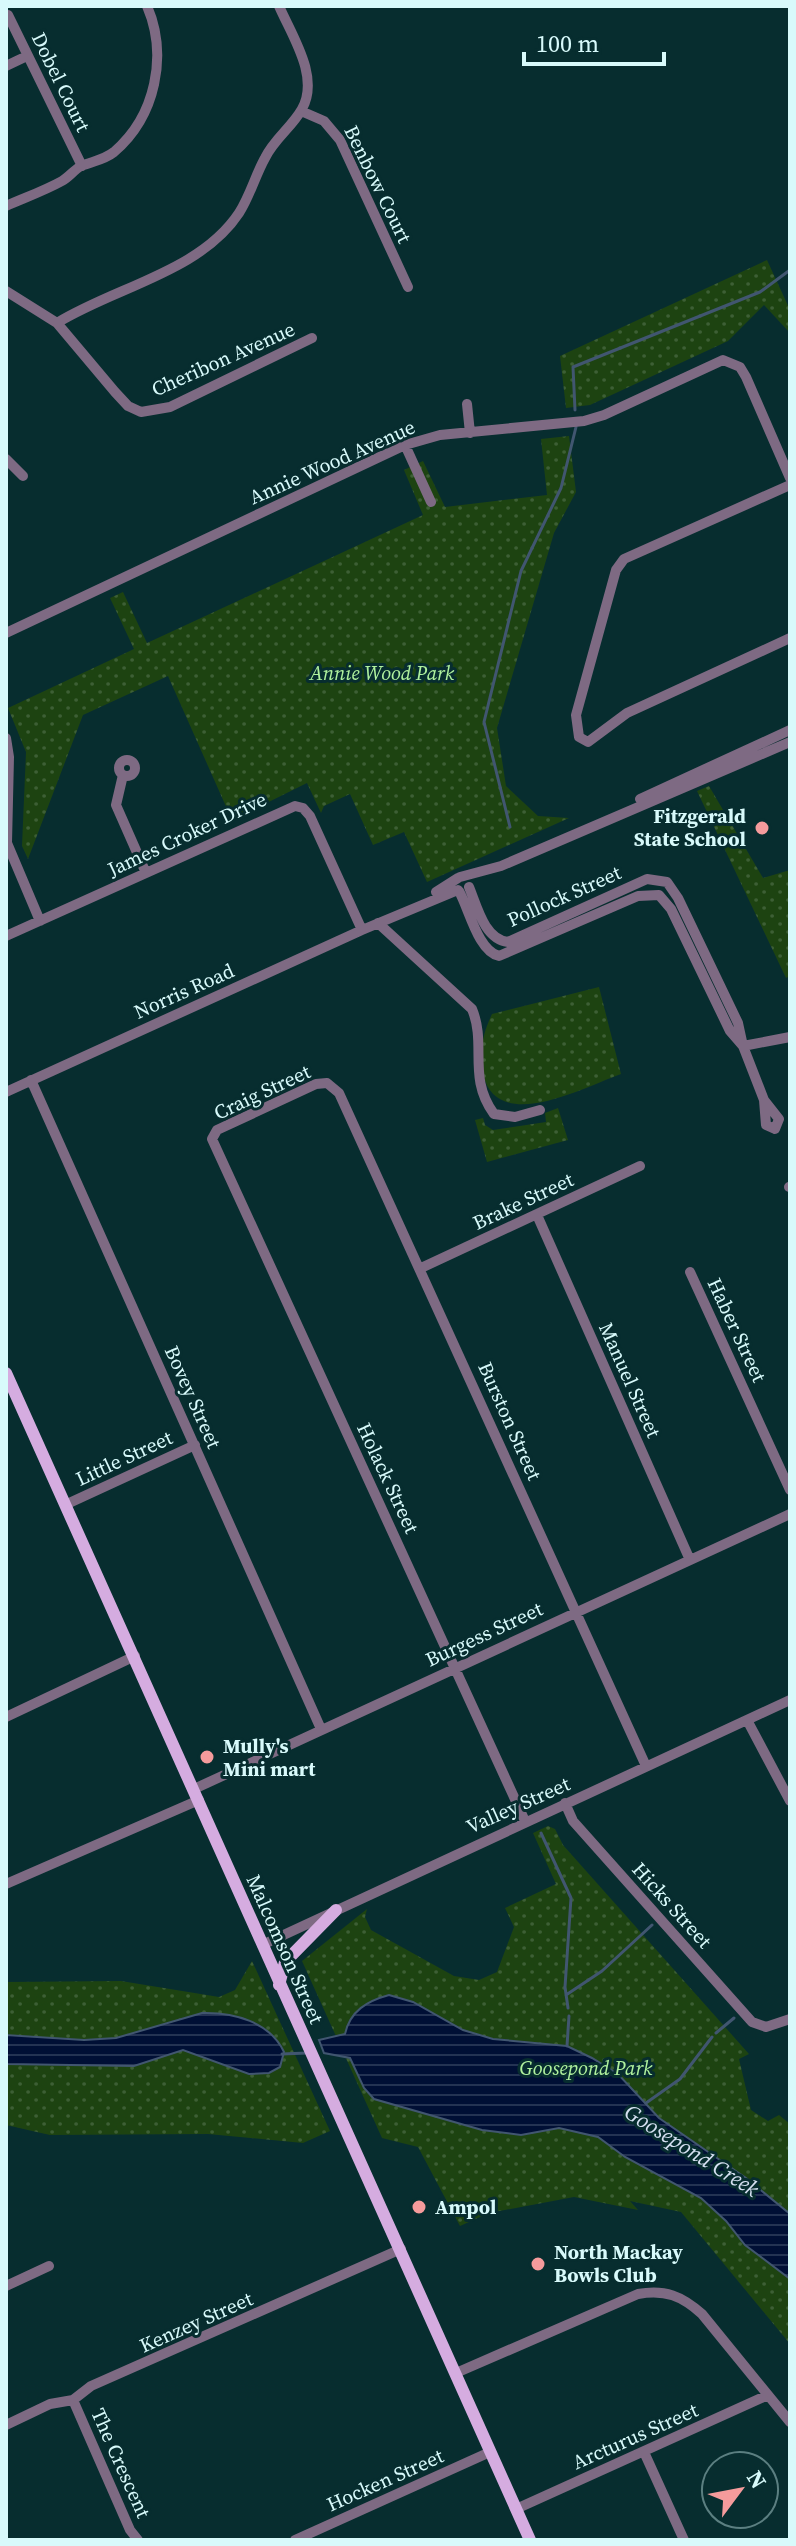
<svg xmlns="http://www.w3.org/2000/svg" width="796" height="2546" font-family="'Source Serif 4',serif">
<defs>
<pattern id="park-dots" width="8" height="8" patternUnits="userSpaceOnUse" patternTransform="scale(2)"><rect width="8" height="8" fill="#1d4311"/><path d="M2 2h.1M6 6h.1" fill="none" stroke="#3d5f35" stroke-width="1.8" stroke-linecap="round"/></pattern>
<pattern id="water-rules" width="6" height="5" patternUnits="userSpaceOnUse" patternTransform="scale(2)"><rect width="6" height="5" fill="#000f35"/><path d="M0 2.5h6" fill="none" stroke="#243353"/></pattern>
</defs>
<rect width="100%" height="100%" fill="#072d2f"/>
<path fill="url(#park-dots)" d="M767,260L790,310V333L764,305L728,341L590,405L566,408L560,356Z
M569,436L576,492L554,533L497,728L506,786L538,816L569,818L427,882L404,832L373,845L350,794L324,806L321,813L307,783L232,820L168,676L83,715L28,859L22,846L26,752L8,708L134,649L110,598L123,592L147,643L423,515L404,470L423,461L445,507L547,495L541,439Z
M709,786L763,878L790,870V976L786,978L697,791Z
M599,987L621,1074C584,1087 497,1135 483,1074C478,1053 483,1033 492,1014Z
M558,1108L568,1140L487,1162L475,1120L483,1118L485,1125L493,1130L546,1122L545,1113Z
M548,1826L555,1829L563,1845L749,2054L739,2059L751,2110L768,2121L779,2115L790,2124V2344L681,2212L630,2201L638,2210L574,2197L489,2213L460,2226L418,2147L382,2138L302,1961L367,1909L365,1917L371,1930L454,1976L479,1980L497,1972L514,1927L505,1908L556,1884L533,1833Z
M252,1961L330,2131L303,2143L208,2134L50,2135L6,2125V1982L121,1981L219,1997L235,1990Z"/>
<path fill="url(#water-rules)" stroke="#415670" stroke-width="2" d="M389,1995L413,2002L463,2030L493,2039L567,2046L592,2058L618,2074L659,2118L746,2178L790,2214V2279L745,2245L726,2221L701,2198L625,2157L598,2137L559,2128L521,2135L482,2130L374,2099L364,2088L350,2058L324,2053L319,2040L345,2034C350,2011 367,2001 389,1995Z
M202,2013C234,2012 270,2022 284,2052L280,2067L269,2073L249,2074L183,2050L134,2066L6,2064V2035L84,2040L116,2038Z"/>
<g fill="none" stroke-linecap="round" stroke-linejoin="round">
<path stroke="#415670" stroke-width="3" d="M575,410L573,367L760,292L790,270
M510,827L484,722L521,571L561,488L576,427
M541,1833L571,1898L565,1987L568,2008
M566,1995L602,1971L652,1925
M716,2033L734,2018
M567,2046L569,2016
M282,2054L307,2053
M646,2103L680,2079L712,2037"/>
<path stroke="#7e6a83" stroke-width="10" d="M8,15L82,166
M6,66L27,56
M301,111L324,121L340,140L408,287
M6,206C24,198 44,191 62,181C69,177 74,170 81,166C93,161 104,160 114,152C156,116 168,55 147,6
M6,291L57,323L115,392L128,406L141,412L170,407L312,338
M57,323C115,287 200,272 239,213C250,196 255,176 265,158C274,139 292,127 302,109C320,77 292,36 279,6
M467,404L470,433
M405,445L431,502
M6,459L23,476
M790,485L624,559L616,570L576,715L579,737L588,742L627,713L790,638
M6,633L405,445L440,435L584,421L604,415L723,360L740,367L746,377L790,478
M6,738L9,757L7,843L40,921
M119 768a8 8 0 1 1 16 0a8 8 0 1 1-16 0Z
M123,775L116,805L146,873
M640,799L790,730
M460,877L501,866L790,742
M469,887C477,906 484,939 508,942L647,879L667,882L678,898L738,1023L743,1046L764,1100L779,1119L775,1129L766,1125L764,1100
M459,891C469,909 478,951 499,956L638,896L659,895L671,909L730,1031L743,1046
M436,892L458,878
M378,923L472,1009C487,1045 467,1077 494,1114L515,1117L540,1110
M6,936L295,806L303,808L310,816L362,930
M743,1046L790,1037
M31,1080L321,1729
M6,1092L362,930L458,890
M789,1187H790
M537,1215L690,1560
M421,1268L640,1166
M690,1272L790,1490
M67,1504L195,1445
M6,1717L135,1656
M747,1720L790,1801
M194,1789L790,1514
M565,1803L573,1821L752,2022L766,2027L790,2019
M525,1821L212,1139L217,1130L316,1084L327,1083L339,1093L646,1766
M6,1884L199,1800
M262,1945L790,1700
M6,2286L49,2266
M456,2373L638,2294C665,2289 682,2296 702,2314L790,2422
M73,2400L130,2530L138,2540
M6,2425L50,2404L73,2400L91,2386L401,2249
M644,2452L684,2540
M516,2509L768,2395
M295,2540L490,2452"/>
<path stroke="#d5ace0" stroke-width="12" d="M6,1373L530,2540
M279,1985L285,1962L336,1910"/>
</g>
<g fill="#f59b9c" stroke="#072d2f" stroke-width="3">
<circle cx="762" cy="828" r="8"/>
<circle cx="207" cy="1757" r="8"/>
<circle cx="419" cy="2207" r="8"/>
<circle cx="538" cy="2264" r="8"/>
</g>
<g text-anchor="middle" stroke-width="6" stroke-linejoin="round" paint-order="stroke">
<g font-size="20" fill="#d8fafb" stroke="#072d2f">
<text transform="translate(61 82) rotate(64)" y="7">Dobel Court</text>
<text transform="translate(378 184) rotate(64)" y="7">Benbow Court</text>
<text transform="translate(223 359) rotate(-24)" y="7">Cheribon Avenue</text>
<text transform="translate(332 462) rotate(-24)" y="7">Annie Wood Avenue</text>
<text transform="translate(187 834) rotate(-25)" y="7">James Croker Drive</text>
<text transform="translate(564 896) rotate(-24)" y="7">Pollock Street</text>
<text transform="translate(184 991) rotate(-24)" y="7">Norris Road</text>
<text transform="translate(262 1092) rotate(-25)" y="7">Craig Street</text>
<text transform="translate(523 1201) rotate(-25)" y="7">Brake Street</text>
<text transform="translate(737 1330) rotate(65)" y="7">Haber Street</text>
<text transform="translate(630 1380) rotate(66)" y="7">Manuel Street</text>
<text transform="translate(193 1397) rotate(66)" y="7">Bovey Street</text>
<text transform="translate(510 1421) rotate(66)" y="7">Burston Street</text>
<text transform="translate(124 1458) rotate(-25)" y="7">Little Street</text>
<text transform="translate(388 1478) rotate(65)" y="7">Holack Street</text>
<text transform="translate(484 1634) rotate(-25)" y="7">Burgess Street</text>
<text transform="translate(518 1805) rotate(-24)" y="7">Valley Street</text>
<text transform="translate(672 1905) rotate(48)" y="7">Hicks Street</text>
<text transform="translate(285 1949) rotate(66)" y="7">Malcomson Street</text>
<text transform="translate(196 2322) rotate(-24)" y="7">Kenzey Street</text>
<text transform="translate(635 2436) rotate(-24)" y="7">Arcturus Street</text>
<text transform="translate(121 2463) rotate(66)" y="7">The Crescent</text>
<text transform="translate(385 2480) rotate(-24)" y="7">Hocken Street</text>
</g>
<g font-size="20" font-style="italic" fill="#b0f29e" stroke="#072d2f">
<text x="382" y="680">Annie Wood Park</text>
<text x="586" y="2075">Goosepond Park</text>
</g>
<g font-size="20" font-weight="bold" fill="#d8fafb" stroke="#072d2f" text-anchor="start">
<text x="746" y="823" text-anchor="end">Fitzgerald<tspan x="746" dy="23">State School</tspan></text>
<text x="223" y="1753">Mully's<tspan x="223" dy="23">Mini mart</tspan></text>
<text x="435" y="2214">Ampol</text>
<text x="554" y="2259">North Mackay<tspan x="554" dy="23">Bowls Club</tspan></text>
</g>
<g font-size="22" font-style="italic" fill="#d6e1f2" stroke="#072d2f">
<text transform="translate(692 2150) rotate(32)" y="8">Goosepond Creek</text>
</g>
</g>
<rect width="796" height="2546" fill="none" stroke="#d8fafb" stroke-width="16"/>
<g transform="translate(740 2490) rotate(58)"><circle r="38" fill="#072d2f" stroke="#5b7f81" stroke-width="2"/>
<path d="M0-6L14 30L0 20L-14 30Z" fill="#f59b9c"/>
<text y="-12" font-size="22" font-weight="bold" text-anchor="middle" fill="#d8fafb">N</text>
</g>
<path d="M524 52v12h140v-12" fill="none" stroke="#d8fafb" stroke-width="4"/>
<text x="536" y="52" font-size="24" fill="#d8fafb" stroke="#072d2f" stroke-width="6" paint-order="stroke">100 m</text>
</svg>
